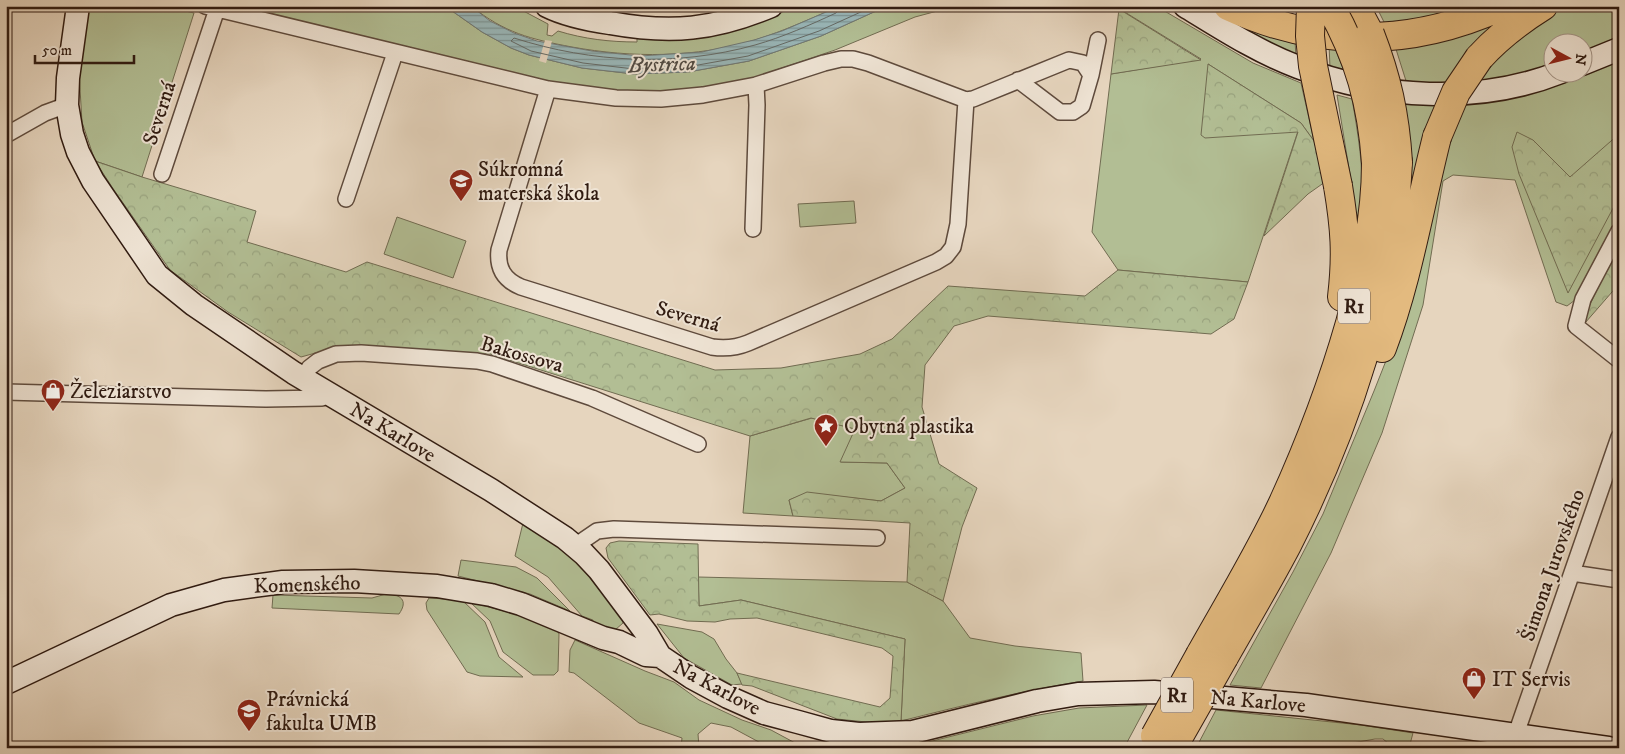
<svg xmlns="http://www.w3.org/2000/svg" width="1625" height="754" font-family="'IM FELL DW Pica',serif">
<defs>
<pattern id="forest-crowns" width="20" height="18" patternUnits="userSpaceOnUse" patternTransform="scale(1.25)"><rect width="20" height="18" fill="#b2be94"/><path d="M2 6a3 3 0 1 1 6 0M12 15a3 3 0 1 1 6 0" fill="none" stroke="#99a37f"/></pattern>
<pattern id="water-rules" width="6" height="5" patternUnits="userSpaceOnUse" patternTransform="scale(1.25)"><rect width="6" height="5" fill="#99b7b9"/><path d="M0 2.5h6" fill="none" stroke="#7d9495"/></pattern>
</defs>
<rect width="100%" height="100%" fill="#e6d5be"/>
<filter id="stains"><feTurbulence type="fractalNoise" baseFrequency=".004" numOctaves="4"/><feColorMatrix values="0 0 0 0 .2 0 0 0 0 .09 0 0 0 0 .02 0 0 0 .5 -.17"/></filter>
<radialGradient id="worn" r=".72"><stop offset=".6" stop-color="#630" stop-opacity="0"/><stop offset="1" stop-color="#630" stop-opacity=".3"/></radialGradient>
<path fill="#b2be94" stroke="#716c52" d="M88,6H165L194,13L142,177L95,161L82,122L79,72Z
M238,6H445L482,32L511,48L529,55L582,68L634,74L688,72L749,61L821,36L887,6H956L915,17L835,50L726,87L668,95L615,93L547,83Z
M471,6H514L548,24L547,35L552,36L558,31C584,39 610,42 637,42V38L762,21L796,6H840C812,18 784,31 755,40C696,58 632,58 572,47C530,39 505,33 471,6Z
M1115,6H1156L1253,63L1301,83L1314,141L1301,123L1208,64L1298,131L1248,282L1118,270L1092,232L1111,74L1201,59Z
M1203,6L1237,22L1295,41L1296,57L1266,43Z
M1376,6H1471L1454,12L1385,24Z
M1523,6L1450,85L1407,84L1395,46Z
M1556,6H1619V40L1583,57L1582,42H1552V67L1471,84L1486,63Z
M1329,44H1333L1345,73L1330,68Z
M1619,57V215L1575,300L1567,306L1556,302L1515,180L1453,175L1443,181L1423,305L1382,433L1331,553L1261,688L1230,685L1293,572L1323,514L1374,391L1395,338L1461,102L1564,82Z
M1337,95L1352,99C1358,133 1364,170 1362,205C1361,215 1359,226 1357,236L1355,229L1352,187Z
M1403,100L1440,102L1400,253Z
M854,201L856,223L800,227L798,204Z
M397,217L466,241L453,278L384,254Z
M812,418L856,429L841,462L887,463L905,488L881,501L807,493L789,500L793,516L743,513L750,436Z
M523,523L559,544L582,568L618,613L623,614V623L615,630L591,626L593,620L582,616L548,577L515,556Z
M461,560L516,567L537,578L570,611L530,594L458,576Z
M698,577L907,582L943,601L970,638L1015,646L1081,653L1083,681C1021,691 961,706 901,721L905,639L741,600L699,606Z
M386,594C400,594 409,600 399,614L272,608L273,595L372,598Z
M429,598L462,600L485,622L499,657L523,677L480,676L467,672L427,610L426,603Z
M470,602L519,615L557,630L559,634L558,671L554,675H533L503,652L490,621Z
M657,624L702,632L714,639L726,659L737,673L742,684L732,685L684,658Z
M575,640L645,671L674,682L699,700L742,720L771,730L797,744L813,748H770L731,727L711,723L698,734L699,748H681L682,738L639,723L574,673L569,672L570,650Z
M1147,705L1124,748H892L912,746L1033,716L1079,708Z
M1216,710L1361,725L1413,733L1409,748H1394L1383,739H1375L1324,748H1196Z"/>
<path fill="url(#forest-crowns)" stroke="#716c52" d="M1119,9L1201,60L1111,74Z
M1208,64L1301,123L1314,141L1325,182L1308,194L1264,236L1298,132L1205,138L1201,135Z
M1517,132L1533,140L1570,177L1619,134V197L1568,293L1519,174L1512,147Z
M95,161L142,177L256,211L247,242L346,272L367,262L715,370L781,368L860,354L892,339L948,286L1085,296L1118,270L1248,282L1234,319L1211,334L988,316L954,326L925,365L922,407L939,464L977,488L962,527L943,601L907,582L910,523L793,516L789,500L807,492L881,501L905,488L887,463L840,462L855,429L811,418L750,436L490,354L364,347L330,349L301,357L228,312L170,270L114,190Z
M1619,253V284L1585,323L1584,317L1612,258L1617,256Z
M619,541L698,544L699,606L741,600L905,639L901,721L876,723L837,719L752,686L742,685L737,673L880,707L890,698L893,656L882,648L757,618L730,619L715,622L687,621L659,614L650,615L608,558L606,548L610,543Z"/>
<path fill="url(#water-rules)" stroke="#6f7976" d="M445,6H471L490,21L514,33L537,41L592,51L640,56L702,52L754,40L782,31L840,6H887L821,36L749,61L688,72L634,74L582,68L529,55L511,48L482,32Z"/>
<path fill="#e6d5be" d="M545,40L552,41L546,63L539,61Z"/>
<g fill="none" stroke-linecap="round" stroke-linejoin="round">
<path stroke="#646965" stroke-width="1" d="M840,6L839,10L836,13C810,25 783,37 755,45C676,67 592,63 514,38L511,41L531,51L583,63L634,69L687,67L748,56L819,31L874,6"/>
<defs>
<path id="street" d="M205,6L548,89L616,98L661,99L703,95L756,85L824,63L841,59H853L868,63L966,100L973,99L1069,60L1083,63L1091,75L1082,106L1073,112H1060L1018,80
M1091,75L1098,40
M548,89L499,250C497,268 504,280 521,287L712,347C726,349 736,348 748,343L936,262L946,256L953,247L958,224L966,100
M6,135L45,113L67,105
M162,174L217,9
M346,199L395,53
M753,229L757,105L756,85
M1619,231L1583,299L1576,326L1619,360
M303,378L309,368L318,361L336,354L361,353L477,361L492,364L592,398L698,444
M6,392L266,399L322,398L328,393
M575,546L597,531L614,529L877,538
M1572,573L1619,580
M1516,734L1619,437"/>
<path id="secondary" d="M78,6L68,78L67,105L72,134L78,152L93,181L157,275L194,305L294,373L491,490L565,538L584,554L599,570L647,634L660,656L691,677L728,697L764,713L798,722L831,731L859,734L913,732L1037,701L1078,694L1154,692L1306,705L1608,748
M547,6C567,16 589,20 610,23C671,34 714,30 771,6
M1185,6C1221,28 1258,52 1298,67C1380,99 1478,105 1561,72
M1582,64L1619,49
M6,683L171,605L224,590L283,582L354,581L437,586L491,595L521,604L603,638L619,642L646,655L660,656"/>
<path id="highway" d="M1228,6C1319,48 1411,47 1502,6
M1355,6L1370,34
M1479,58C1498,37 1519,21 1543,6
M1338,186C1345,228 1347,255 1342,297
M1382,348C1408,279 1419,208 1437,137
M1200,655C1228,605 1258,556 1282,505C1309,446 1332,386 1350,323C1364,271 1376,218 1376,163
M1224,657C1245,620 1267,583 1287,545C1346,429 1392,293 1398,162"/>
</defs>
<use href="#street" stroke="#5e4a3c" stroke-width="18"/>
<use href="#secondary" stroke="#301b11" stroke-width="25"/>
<use href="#highway" stroke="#301b11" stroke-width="30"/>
<use href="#street" stroke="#efe4d5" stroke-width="15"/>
<use href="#secondary" stroke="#efe4d5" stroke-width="22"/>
<use href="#highway" stroke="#e3ba7f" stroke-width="28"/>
<defs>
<path id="highway-bridge" d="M1311,6L1310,36L1313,66L1338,186
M1330,6C1359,57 1372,104 1376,163
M1370,34C1387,78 1395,114 1398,162
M1437,137L1456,92L1479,58
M1155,736L1200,655
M1178,738L1224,657"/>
</defs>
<use href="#highway-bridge" stroke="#301b11" stroke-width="30" stroke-linecap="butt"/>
<use href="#highway-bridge" stroke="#e3ba7f" stroke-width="28"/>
</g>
<defs>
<symbol id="school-pin" viewBox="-11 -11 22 30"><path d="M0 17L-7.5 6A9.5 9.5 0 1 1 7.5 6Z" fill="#8f2418" stroke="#efe4d5"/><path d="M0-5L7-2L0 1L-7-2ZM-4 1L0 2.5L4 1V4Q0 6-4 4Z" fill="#fff"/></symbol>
<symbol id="shop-pin" viewBox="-11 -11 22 30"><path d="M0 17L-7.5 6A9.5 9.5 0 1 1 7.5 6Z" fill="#8f2418" stroke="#efe4d5"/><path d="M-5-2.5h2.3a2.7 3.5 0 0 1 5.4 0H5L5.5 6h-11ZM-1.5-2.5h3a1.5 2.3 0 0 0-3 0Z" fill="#fff"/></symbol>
<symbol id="sight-pin" viewBox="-11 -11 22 30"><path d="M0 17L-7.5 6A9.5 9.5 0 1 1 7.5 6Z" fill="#8f2418" stroke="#efe4d5"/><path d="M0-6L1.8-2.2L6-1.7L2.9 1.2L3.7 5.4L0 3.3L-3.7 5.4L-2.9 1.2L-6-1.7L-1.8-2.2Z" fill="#fff"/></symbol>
<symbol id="university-pin" viewBox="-11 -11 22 30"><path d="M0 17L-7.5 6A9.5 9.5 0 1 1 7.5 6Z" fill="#8f2418" stroke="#efe4d5"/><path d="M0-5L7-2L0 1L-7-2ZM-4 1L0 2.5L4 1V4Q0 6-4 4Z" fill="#fff"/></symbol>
</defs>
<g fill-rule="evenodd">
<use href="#school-pin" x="447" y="167" width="28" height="38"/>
<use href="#shop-pin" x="39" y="377" width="28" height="38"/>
<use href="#sight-pin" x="812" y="412" width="28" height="38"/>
<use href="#shop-pin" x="1460" y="665" width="28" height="38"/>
<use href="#university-pin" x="235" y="697" width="28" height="38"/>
</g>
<g text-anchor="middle" stroke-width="4" stroke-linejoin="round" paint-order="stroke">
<g fill="#efe4d5" stroke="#69574c" stroke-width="1">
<rect x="1338" y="288.5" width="32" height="35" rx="4"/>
<rect x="1161" y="677.5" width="32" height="35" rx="4"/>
</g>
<g font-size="20" font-weight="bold" fill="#301b11">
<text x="1354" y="313">R1</text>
<text x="1177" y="702">R1</text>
</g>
<g font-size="21" fill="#301b11" stroke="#efe4d5">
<text transform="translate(159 113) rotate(-72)" y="7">Severná</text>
<text transform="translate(688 316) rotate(16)" y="7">Severná</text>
<text transform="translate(522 354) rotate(16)" y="7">Bakossova</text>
<text transform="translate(393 432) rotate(31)" y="7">Na Karlove</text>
<text transform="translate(1552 565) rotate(-71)" y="7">Šimona Jurovského</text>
<text transform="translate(307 584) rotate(-2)" y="7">Komenského</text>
<text transform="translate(717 687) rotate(28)" y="7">Na Karlove</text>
<text transform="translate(1258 701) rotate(5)" y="7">Na Karlove</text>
</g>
<g font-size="21" fill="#301b11" stroke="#efe4d5" text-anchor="start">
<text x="478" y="176">Súkromná<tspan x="478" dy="24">materská škola</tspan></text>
<text x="70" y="398">Železiarstvo</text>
<text x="844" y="433">Obytná plastika</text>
<text x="1492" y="686">IT Servis</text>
<text x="266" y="706">Právnická<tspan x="266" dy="24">fakulta UMB</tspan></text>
</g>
<g font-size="22" font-style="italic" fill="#504a43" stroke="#efe4d5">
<text transform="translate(662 63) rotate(-2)" y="8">Bystrica</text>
</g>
</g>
<rect width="1625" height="754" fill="none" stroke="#e6d5be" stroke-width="25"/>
<rect x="8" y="8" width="1610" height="739" fill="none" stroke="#301b11" stroke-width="2.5"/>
<rect x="12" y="12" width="1600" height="729" fill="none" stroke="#301b11"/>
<g transform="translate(1568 58) rotate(97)"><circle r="24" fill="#efe4d5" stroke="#a39487"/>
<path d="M0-4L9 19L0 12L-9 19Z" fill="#8f2418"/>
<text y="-8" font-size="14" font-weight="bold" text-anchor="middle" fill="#301b11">N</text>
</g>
<path d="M35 55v8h99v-8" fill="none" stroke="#301b11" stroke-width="2.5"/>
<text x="42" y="55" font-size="15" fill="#301b11" stroke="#efe4d5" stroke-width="4" paint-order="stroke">50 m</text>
<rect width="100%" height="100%" filter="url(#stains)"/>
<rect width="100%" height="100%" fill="url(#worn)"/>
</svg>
